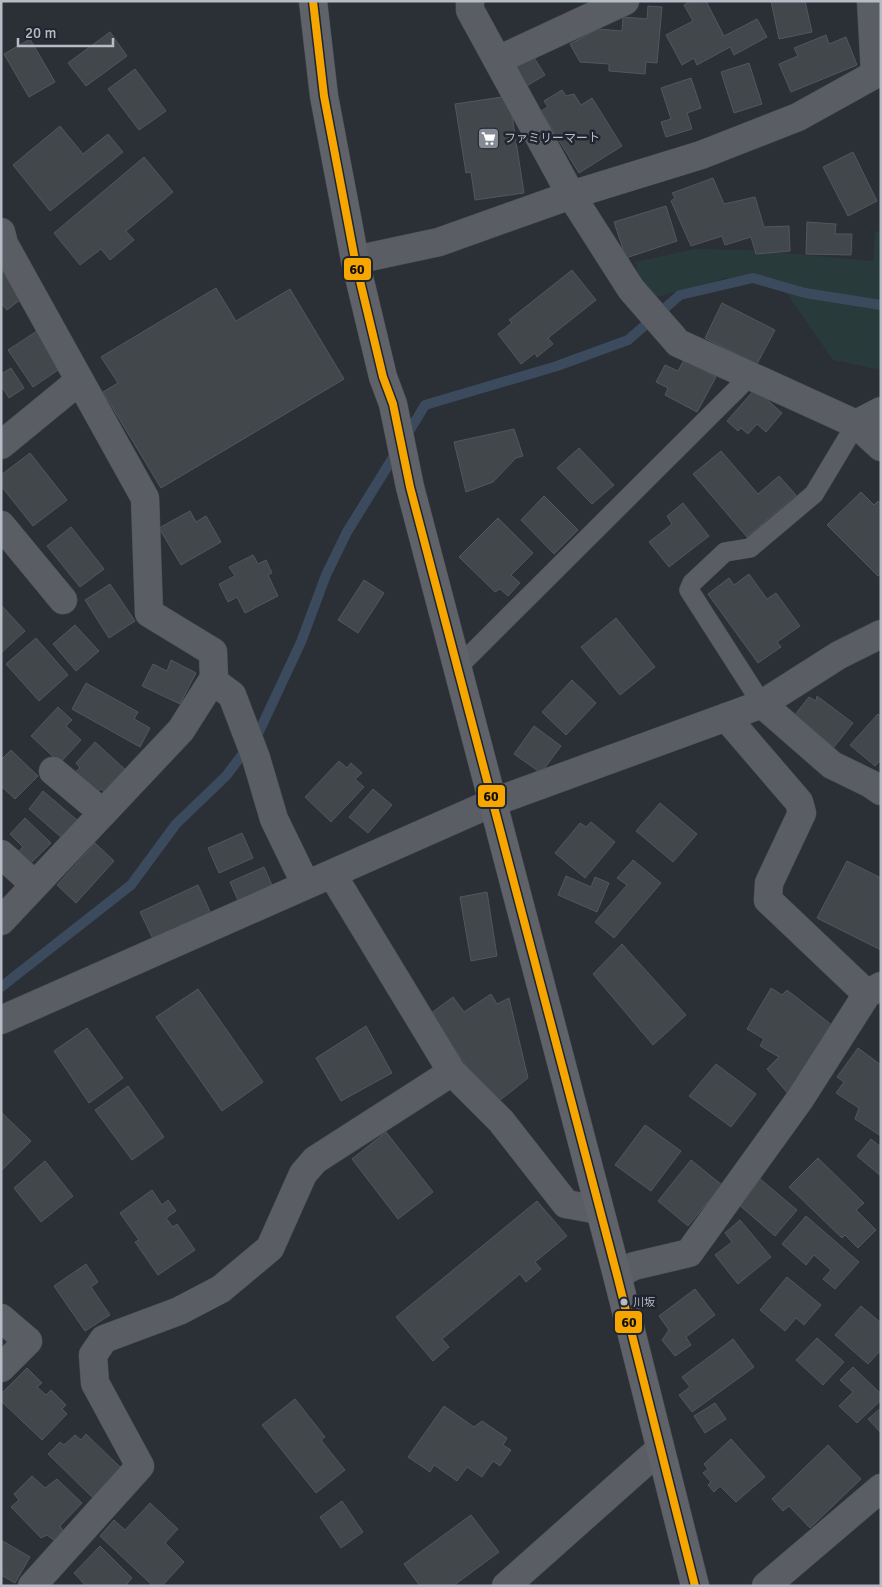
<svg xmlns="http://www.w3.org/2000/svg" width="882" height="1587" font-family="Signika,'Noto Sans JP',sans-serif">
<rect width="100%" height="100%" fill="#2a3036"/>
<path fill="#293a3b" d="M881,230V370L833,360L783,288L727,278L653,298L639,276L635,262L695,249L751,250L873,261L875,233Z"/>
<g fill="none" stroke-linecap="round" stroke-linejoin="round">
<path stroke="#3b4b5d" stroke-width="10" d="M405,438L425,405L557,366L628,340L680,295L753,278L805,293L881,305
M1,987L131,885L176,824L226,776L258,734L301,642L326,575L347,532L397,451"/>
</g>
<path fill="#42474c" stroke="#52575d" d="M691,1H706L724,36L757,19L767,37L734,55L730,47L697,65L694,58L682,65L666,35L693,21L684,5Z
M771,1H805L812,32L779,39Z
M648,6L662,7L657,63L646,62L645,74L609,71V64L580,62L570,44L598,29L622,31L623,17L647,19Z
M110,32L127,56L86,86L68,63Z
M826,35L829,44L846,37L857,65L791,92L779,64L798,56L794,48Z
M30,39L55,82L29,97L4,54Z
M533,56L545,75L525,87L513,69Z
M749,63L762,104L734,113L721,72Z
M135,69L166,111L139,130L108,89Z
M691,78L701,108L687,113L692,129L666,137L661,122L671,119L661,88Z
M562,90L566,96L574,94L581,105L592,98L622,146L579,173L541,111L548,107L544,101Z
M509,96L524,193L475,200L471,172L466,173L455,104Z
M60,126L83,154L108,134L123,152L50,211L13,165Z
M853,152L877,201L848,216L823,167Z
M144,157L173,192L126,231L134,240L110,260L101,249L80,265L54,233Z
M713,178L724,204L755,197L764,227L789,226L790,251L756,254L751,237L725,245L722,236L691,246L671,201L675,198L672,193Z
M666,206L677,241L626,258L614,222Z
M807,222L836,224L835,234H852L851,255L806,254Z
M1,267L25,296L7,310L1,303Z
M572,270L596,300L548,338L553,344L537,357L535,353L521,364L498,334L512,323L509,320Z
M216,288L236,321L290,289L344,379L161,488L103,392L118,383L101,357Z
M722,303L775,330L757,364L705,338Z
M37,331L61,368L33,387L8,350Z
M684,360L716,377L697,412L665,395L668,388L656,382L665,365L678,371Z
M11,368L24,388L9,398L1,385V374Z
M755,389L782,413L766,432L757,424L748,434L741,428L738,431L727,421Z
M514,429L523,456L516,458L493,482L466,492L454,442Z
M579,448L614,485L592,504L557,468Z
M721,451L758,494L779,476L796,495L747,537L693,474Z
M30,453L67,500L33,526L1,486V475Z
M861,492L874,505L878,501L881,504V574L878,576L827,525Z
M544,496L578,530L554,554L521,520Z
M683,503L709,536L669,567L649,542L672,524L667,516Z
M190,511L196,522L206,516L221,542L181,565L159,528Z
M498,518L533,553L511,575L520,583L508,596L500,589L495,592L459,557Z
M71,527L104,569L80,587L47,546Z
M253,555L258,564L266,560L272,573L268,575L278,596L245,613L237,597L228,602L219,584L235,576L229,567Z
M749,574L767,599L776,593L800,626L777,642L781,647L758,663L708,594L729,578L734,585Z
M364,580L384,593L358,633L338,620Z
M110,584L135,621L109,638L85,600Z
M1,605L25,631L1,653Z
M616,618L655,667L620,695L581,647Z
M75,625L99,651L76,671L53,644Z
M36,638L68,675L39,701L6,664Z
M171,660L196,673L180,704L142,686L153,664L167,671Z
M572,680L596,703L566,735L542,712Z
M86,683L138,712L134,719L150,728L140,747L72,709Z
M817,696L853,723L834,747L794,716L809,697L816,701Z
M58,707L72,720L66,726L81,740L60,763L31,736Z
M878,714L881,717V760L875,766L850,745Z
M534,726L561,746L541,773L514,754Z
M95,742L128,772L107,794L101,789L96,792L74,773L80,768L76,763Z
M11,750L38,776L15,799L1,786V760Z
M339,761L347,768L351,763L362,773L355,779L364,787L331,822L305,797Z
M373,789L392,805L368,833L349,817Z
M43,791L77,820L62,838L29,809Z
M660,803L697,834L673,862L636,831Z
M25,818L51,843L29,865L17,853L23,847L10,834Z
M591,822L615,842L585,878L555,853L580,823L586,827Z
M242,833L253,858L219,873L208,848Z
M95,843L114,861L76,903L57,885Z
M633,860L661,883L614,938L595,922L627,885L617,878Z
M847,861L881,878V950L817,918Z
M264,867L275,892L241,907L230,882Z
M566,876L591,887L595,877L609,883L597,912L558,895Z
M198,885L212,916L155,943L140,912Z
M487,892L497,956L471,961L460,897Z
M622,944L686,1015L653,1045L593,974Z
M771,988L782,995L787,990L833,1026L790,1096L767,1069L779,1057L760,1046L764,1039L747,1029Z
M198,989L263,1082L222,1111L156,1017Z
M491,994L497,1004L509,998L528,1078L494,1105L430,1014L453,997L464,1012Z
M366,1026L392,1073L341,1101L316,1058Z
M87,1028L123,1078L89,1103L54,1051Z
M858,1048L881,1065V1136L855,1119L859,1108L836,1093L844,1082L837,1077Z
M716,1064L756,1094L731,1127L689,1096Z
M128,1086L164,1137L132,1160L95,1110Z
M1,1112L31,1141L1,1171Z
M645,1125L681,1151L651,1191L615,1165Z
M386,1132L433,1192L398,1219L352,1159Z
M871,1139L881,1147V1176L857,1156Z
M818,1158L864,1203L856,1210L876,1230L858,1248L845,1235L842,1238L789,1187Z
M691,1160L722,1185L688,1226L658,1201Z
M45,1161L73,1196L41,1222L14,1188Z
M759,1178L797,1210L775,1236L738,1204Z
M152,1190L162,1205L168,1200L176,1211L166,1218L173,1227L177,1224L195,1250L158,1275L135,1242L139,1240L120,1213Z
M537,1201L567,1236L535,1262L541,1269L526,1282L520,1274L442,1339L449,1347L433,1361L396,1317Z
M806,1216L859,1262L835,1289L823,1279L831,1270L814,1255L806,1265L782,1244Z
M740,1220L771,1257L738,1284L715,1255L732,1242L725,1233Z
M86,1264L98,1282L91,1287L110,1315L85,1331L54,1286Z
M787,1277L821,1305L804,1325L796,1318L785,1331L760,1310Z
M695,1289L715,1315L686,1337L691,1345L675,1356L662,1340L669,1330L659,1316Z
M861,1306L881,1323V1350L868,1364L835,1335Z
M817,1338L844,1362L823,1385L796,1360Z
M733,1339L754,1367L692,1412L679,1395L690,1387L682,1377Z
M853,1367L881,1394V1400L857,1423L839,1406L853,1392L840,1380Z
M27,1368L42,1383L37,1387L46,1395L51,1390L66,1405L62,1409L67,1414L42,1440L1,1401V1394Z
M295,1399L325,1437L321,1440L345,1470L316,1493L262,1425Z
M715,1403L726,1419L705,1433L694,1416Z
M444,1406L474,1427L482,1421L507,1438L503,1445L511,1450L500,1466L493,1461L482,1477L467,1467L457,1481L434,1465L430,1472L408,1457Z
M881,1408V1433L868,1419Z
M86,1434L122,1469L94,1499L48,1454L60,1442L64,1445L75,1435L81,1440Z
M731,1439L765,1477L736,1502L720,1486L714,1492L708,1485L711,1482L703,1473L708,1469L704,1464Z
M828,1445L861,1479L810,1528L789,1506L783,1511L772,1499Z
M32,1476L45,1488L57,1479L82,1503L60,1526L63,1531L55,1541L47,1535L41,1538L11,1507L19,1500L14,1494Z
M342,1501L363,1532L341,1548L320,1517Z
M150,1503L178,1529L165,1543L184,1562L162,1586H153L100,1536L114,1520L125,1530Z
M471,1515L499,1552L453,1586H420L404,1564Z
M1,1540L30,1557L15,1583L1,1575Z
M100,1546L132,1578L127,1584L129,1586H86L74,1573Z"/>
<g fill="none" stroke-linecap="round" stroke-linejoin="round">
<defs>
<path id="service" d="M458,667L750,376
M762,704L689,590L692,583L725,552L750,548L814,494L856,424"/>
<path id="minor" d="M470,1V10L571,195L631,289L678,343L856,424L881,411
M871,1L875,74
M498,60L625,1
M1,232L4,244L145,498L149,613L213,652L214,678L181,730L1,921
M856,424L881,447
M1,445L79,381
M1,525L63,600
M213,681L232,695L256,758L274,819L306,885
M762,704L832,765L871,784L881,791
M726,717L799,802L802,813L769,883L768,900L867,994
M53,771L103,813
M1,854L35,885
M332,874L452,1072L501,1121L566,1204L599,1210
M1,1020L494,802L762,704L839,655L881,634
M617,1275L634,1266L689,1253L800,1099L867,994L881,986
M1,1318L28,1341L1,1368
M32,1586L140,1466L95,1383L93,1355L104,1339L179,1311L221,1289L270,1248L303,1174L315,1160L452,1072
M506,1586L660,1449
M766,1586L881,1488"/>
<path id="tertiary" d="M355,260L439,242L571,195L701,155L798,117L881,71"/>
<path id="secondary" d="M313,1L324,96L355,260L383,377L393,404L410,487L617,1275L695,1586"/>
</defs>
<use href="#service" stroke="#484c51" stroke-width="20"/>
<use href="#minor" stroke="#484c51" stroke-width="29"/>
<use href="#tertiary" stroke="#484c51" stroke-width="29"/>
<use href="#secondary" stroke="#484c51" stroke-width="29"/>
<use href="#service" stroke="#5a5e64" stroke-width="19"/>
<use href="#minor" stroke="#5a5e64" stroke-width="28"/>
<use href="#tertiary" stroke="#5a5e64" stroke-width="28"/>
<use href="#secondary" stroke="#5f6268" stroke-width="28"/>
<defs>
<path id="bus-1" d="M313,1L324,96L355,260L383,377L393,404L410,487L617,1275L695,1586"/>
</defs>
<use href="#bus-1" stroke="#1f262f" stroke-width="11"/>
<use href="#bus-1" stroke="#f7a600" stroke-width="8"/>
</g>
<defs>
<symbol id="supermarket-square" viewBox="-11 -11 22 22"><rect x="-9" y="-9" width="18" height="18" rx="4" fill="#848b94" stroke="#1f262f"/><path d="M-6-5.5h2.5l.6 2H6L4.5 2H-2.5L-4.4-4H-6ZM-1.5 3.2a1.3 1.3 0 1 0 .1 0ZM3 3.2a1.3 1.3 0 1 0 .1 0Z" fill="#fff"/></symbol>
</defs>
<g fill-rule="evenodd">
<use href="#supermarket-square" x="476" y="126" width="25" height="25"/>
</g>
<circle fill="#b5bcc6" stroke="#1f262f" stroke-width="2" cx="624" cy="1302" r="4.5"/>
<g text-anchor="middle" stroke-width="5" stroke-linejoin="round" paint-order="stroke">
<g font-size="11" fill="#b5bcc6" stroke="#1f262f" text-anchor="start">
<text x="633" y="1306">川坂</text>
</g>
<g font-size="12" fill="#b5bcc6" stroke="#1f262f" text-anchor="start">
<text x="504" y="142">ファミリーマート</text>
</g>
</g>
<g stroke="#1f262f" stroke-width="2">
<rect x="343" y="257" width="29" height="24" rx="5" fill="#f7a600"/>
<rect x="477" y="784" width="29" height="24" rx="5" fill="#f7a600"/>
<rect x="614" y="1310" width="29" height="24" rx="5" fill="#f7a600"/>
</g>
<g font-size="14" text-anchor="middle" font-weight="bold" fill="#111">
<text x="357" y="274">60</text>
<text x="491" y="801">60</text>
<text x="629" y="1327">60</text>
</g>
<rect width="882" height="1587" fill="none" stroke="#b5bcc6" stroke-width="5"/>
<path d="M18 38v8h95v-8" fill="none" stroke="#b5bcc6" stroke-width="2.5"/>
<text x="25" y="38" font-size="15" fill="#b5bcc6" stroke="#1f262f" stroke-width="4" paint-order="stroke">20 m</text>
</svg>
